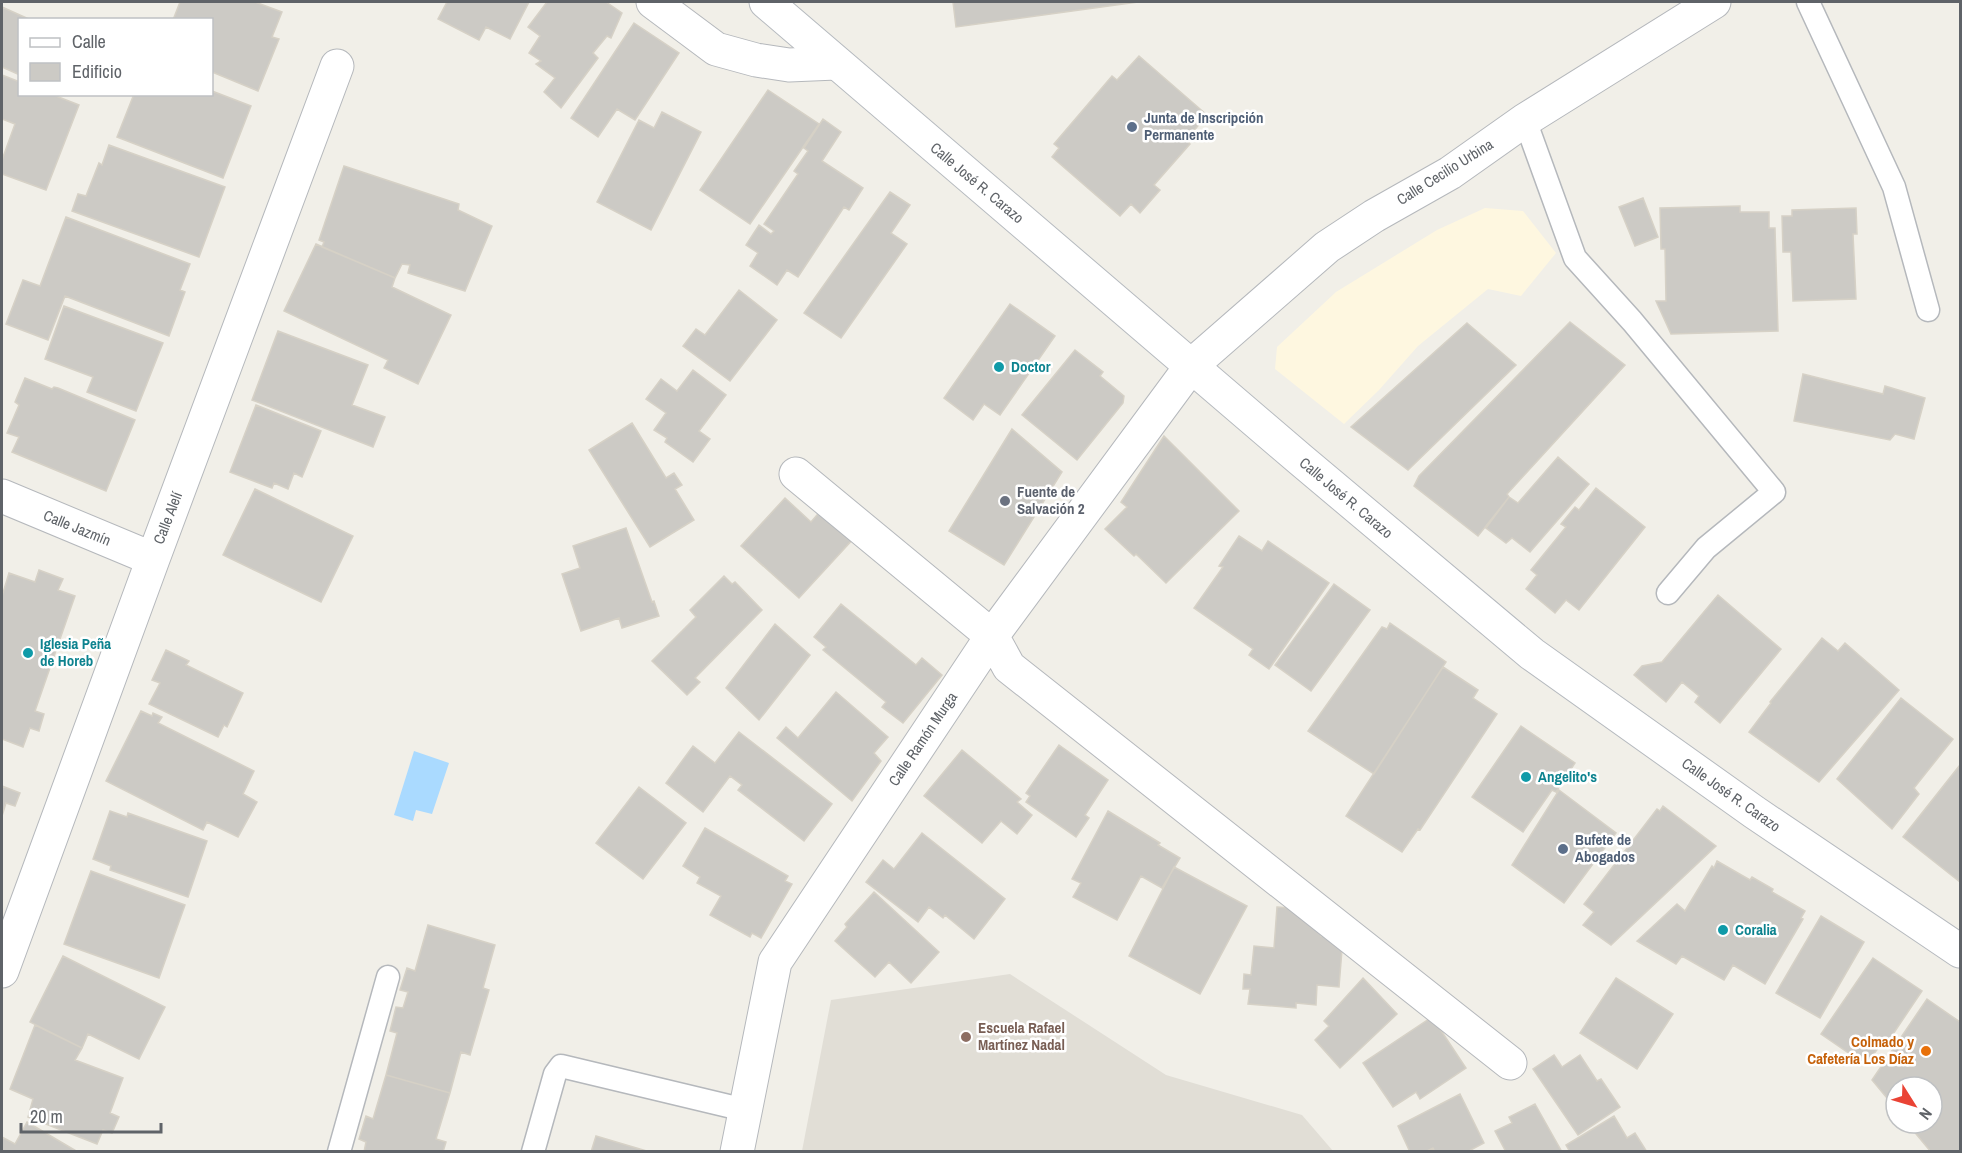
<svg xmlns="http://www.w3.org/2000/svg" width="1962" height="1153" font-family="'Archivo Narrow',sans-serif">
<rect width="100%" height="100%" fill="#f1efe8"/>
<path fill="#fef7e0" d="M1485,208L1523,211L1556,253L1521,296L1488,289L1418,346L1379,390L1344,424L1275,369L1277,347L1336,292L1437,230Z"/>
<path fill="#e1ded6" d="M1010,974L1166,1075L1302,1115L1333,1151H802L831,1000Z"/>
<path fill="#aadaff" d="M414,751L449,763L432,814L416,810L413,821L394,815Z"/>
<path fill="#cccac5" stroke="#d6d1c6" stroke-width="1.5" d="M180,2H255L282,12L272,37L279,39L258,91L212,72V20H173Z
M447,2H529L510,39L486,27L479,40L438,19Z
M547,2H606L622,13L611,38L607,36L593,53L598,58L561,108L544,92L555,78L536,64L541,61L529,53L540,36L528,27Z
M953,2H1138L956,27Z
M2,7L31,20H20V75L2,67Z
M634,23L679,53L635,120L617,109L598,137L571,118Z
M1139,56L1207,115L1186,140L1190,144L1154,185L1160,190L1140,213L1131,204L1120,216L1052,157L1059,148L1054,144L1112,76L1117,80Z
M2,75L20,82V94H51L79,105L46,190L2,174V160L15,124L2,119Z
M768,90L819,124L750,224L700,190Z
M212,91L251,106L223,178L117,137L134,94H212Z
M662,112L701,132L651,230L597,202L639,120L654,128Z
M823,119L841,132L822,161L863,188L849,210L844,207L798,277L787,270L777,285L750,266L758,253L746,245L759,225L771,234L774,231L764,224L798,174L794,171L808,151L804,148Z
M109,145L225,187L199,257L72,211L78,194L86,196L99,163L102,165Z
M344,166L459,204L458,210L492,226L465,291L408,273L410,265L402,264L395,278L322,247L324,242L319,240Z
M890,192L910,205L891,233L907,244L841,338L804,313Z
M1643,198L1658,237L1635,246L1619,207Z
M1740,206V212H1769V228H1775L1778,331L1671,334L1656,301H1666L1665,249H1661L1660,208Z
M1856,208L1857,234H1853L1856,299L1793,301L1791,252H1783L1782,216H1792V210Z
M66,217L190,264L180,290L185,292L169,336L65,296L48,340L6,324L23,280L40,286Z
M316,244L395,278L392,287L451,315L418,384L384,368L388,360L284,311Z
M739,290L777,320L730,381L683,346L696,329L705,335Z
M1010,304L1055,336L1000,415L984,404L973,420L944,398Z
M64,306L163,343L136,411L87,392L93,377L45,359Z
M1570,322L1625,365L1507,494L1509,497L1478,536L1414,486L1419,476Z
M1467,323L1516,365L1408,470L1351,427Z
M278,331L368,365L352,405L385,417L373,447L252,400Z
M1075,350L1103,372L1100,376L1124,396L1123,403L1077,460L1022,415Z
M693,370L726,395L699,431L710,439L693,462L665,442L667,438L654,430L666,413L646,399L661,379L677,391Z
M1803,374L1883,394L1885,386L1925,398L1914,439L1895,434L1890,440L1794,421Z
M25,378L52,389L54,387L58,388L135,420L106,491L12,452L19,437L7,433L19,405L15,402Z
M256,405L321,431L302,477L294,473L288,489L274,483L272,488L230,472Z
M632,423L666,478L674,473L682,485L675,489L694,520L650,547L589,450Z
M1012,429L1062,472L1004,565L949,531Z
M1164,436L1239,511L1166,583L1136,554L1134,556L1105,529L1127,507L1121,502Z
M1558,457L1589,484L1530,552L1512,538L1506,543L1486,528L1509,497L1518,503Z
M1596,488L1645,527L1579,610L1566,600L1555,613L1526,589L1537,575L1531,570L1566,527L1561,524L1575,507L1579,510Z
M255,489L353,536L321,602L223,555Z
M785,498L811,522L823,508L855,537L799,598L741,546Z
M626,528L652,602L654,601L659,616L622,628L619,618L581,631L562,574L580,568L573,546Z
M1239,536L1262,551L1268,541L1329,583L1269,669L1249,655L1253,649L1194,608L1223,567L1219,566Z
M39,570L63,579L58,590L75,596L35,711L44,714L39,731L30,728L23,747L2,739V596L9,573L35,582Z
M724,576L732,584L735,582L762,610L695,678L700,682L687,695L652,661L696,617L690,610Z
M1334,584L1370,610L1311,691L1275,665Z
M1718,595L1781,649L1720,723L1695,702L1699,696L1682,682L1666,702L1634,675L1642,666L1662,662Z
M841,604L916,665L922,658L942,675L903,723L882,707L886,702L823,650L826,647L814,637Z
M1390,623L1446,662L1374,774L1308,731L1382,627L1387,629Z
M775,624L810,655L759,720L726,688Z
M1822,638L1838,651L1845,643L1899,690L1819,782L1749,732L1771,703L1770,702Z
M166,650L189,661L186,665L243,693L227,727L224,725L218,737L149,704L160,683L152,680Z
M1443,667L1478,690L1473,698L1497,714L1420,830L1418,829L1402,852L1346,816Z
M836,692L888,737L874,753L881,761L852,801L777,738L786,727L798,738Z
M1901,698L1953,739L1914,788L1919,794L1892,829L1837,779Z
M141,711L152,716L153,713L162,717L158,723L254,771L243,794L257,802L238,837L207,822L203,830L106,781Z
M1521,726L1575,763L1556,792L1552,790L1523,832L1472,797Z
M739,732L832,804L804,841L738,790L742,785L730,776L703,812L666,783L693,746L715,763Z
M1059,745L1108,780L1085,815L1089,818L1076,837L1026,802L1030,796L1026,793Z
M962,750L1021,799L1017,802L1032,815L1017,834L1001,821L982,843L924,796Z
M1960,765V882L1903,837Z
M2,786L20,793L15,806L6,803L2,816Z
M639,787L686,823L643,879L596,843Z
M1559,790L1616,833L1564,903L1512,865Z
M1663,806L1716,846L1611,945L1583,925L1594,912L1584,904L1657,809L1660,811Z
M110,811L127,817L128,813L207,841L188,897L110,870L111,866L93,859Z
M1108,811L1160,843L1158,845L1180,858L1162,888L1141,876L1117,920L1073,897L1081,883L1072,879Z
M705,828L788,876L785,881L792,884L761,938L752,933L750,937L710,915L721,896L697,883L700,877L683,866Z
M922,833L1005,899L974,939L945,915L943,918L929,907L918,922L866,882L883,860L894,869Z
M1717,861L1750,880L1752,877L1773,889L1772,892L1805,911L1801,918L1803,919L1765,984L1733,965L1724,980L1682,956L1676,964L1637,941L1677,904L1685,911L1712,866L1714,868Z
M1174,867L1247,906L1200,994L1129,956Z
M91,871L185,905L159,978L64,944Z
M874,892L939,952L911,983L889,962L875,977L835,941L847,927L845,924Z
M1277,907L1304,909L1323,919L1321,936L1343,937L1339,987L1317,985L1316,1005L1296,1003V1008L1248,1004L1250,989H1243L1244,974L1251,975L1254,946L1274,948Z
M1821,916L1864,942L1820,1018L1776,993Z
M428,925L495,945L483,988L489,990L470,1055L461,1052L450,1093L386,1075L397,1033L390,1031L396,1007L403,1008L408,992L400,990L407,968L415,971Z
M63,956L165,1007L139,1059L88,1034L82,1048L30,1022Z
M1873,958L1922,991L1885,1046L1881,1044L1866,1065L1821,1034Z
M1363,978L1397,1014L1340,1068L1315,1040L1329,1026L1324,1021Z
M1616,978L1673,1014L1637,1069L1580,1033Z
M1927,999L1960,1022V1152H1931L1907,1123H1932V1087H1896V1109L1872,1080Z
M1432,1017L1466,1068L1420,1099L1416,1092L1393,1107L1363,1063Z
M35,1025L82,1048L75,1060L123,1078L110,1113L119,1117L112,1133L103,1130L97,1144L28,1117L33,1099L10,1089Z
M1554,1055L1562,1067L1580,1055L1597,1081L1601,1079L1620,1107L1578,1135L1533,1069Z
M386,1075L450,1093L436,1139L446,1142L443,1152H364L366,1142L359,1139L366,1116L373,1119Z
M1460,1094L1484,1143L1467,1152H1435L1433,1148L1425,1152H1410L1398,1126Z
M1535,1104L1562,1152H1506L1495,1131L1512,1123L1509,1117Z
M1614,1116L1627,1138L1635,1133L1647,1152H1570L1566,1145Z
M27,1122L78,1152H2V1137L15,1144Z
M596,1136L650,1152H591Z"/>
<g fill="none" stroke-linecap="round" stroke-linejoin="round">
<defs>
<path id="lane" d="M1808,2L1894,187L1928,310
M1525,120L1575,258L1632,321L1774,492L1706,548L1668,593
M339,1152L388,977
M533,1152L555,1074L561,1066L745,1110"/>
<path id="street" d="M653,2L716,49L756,60L789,65L836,63
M796,474L992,636L1009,667L1510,1063
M2,496L153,559
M2,971L153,559L337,66
M737,1152L775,962L992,636L1192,365L1327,247L1374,216L1450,173L1525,120L1714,2"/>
<path id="secondary" d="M766,2L1301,460L1532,654L1754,812L1960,951"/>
</defs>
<use href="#lane" stroke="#b5b8bc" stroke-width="25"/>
<use href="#street" stroke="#b5b8bc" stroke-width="35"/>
<use href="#secondary" stroke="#b6babf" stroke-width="35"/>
<use href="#lane" stroke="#fff" stroke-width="22"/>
<use href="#street" stroke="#fff" stroke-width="33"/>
<use href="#secondary" stroke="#fff" stroke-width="33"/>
</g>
<g fill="#5c6f8a" stroke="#fff" stroke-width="2">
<circle cx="1132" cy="127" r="6"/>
<circle cx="1563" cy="849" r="6"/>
</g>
<g fill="#0f9aa8" stroke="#fff" stroke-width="2">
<circle cx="999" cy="367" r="6"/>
<circle cx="28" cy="653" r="6"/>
<circle cx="1526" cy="777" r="6"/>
<circle cx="1723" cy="930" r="6"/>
</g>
<circle fill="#6b7280" stroke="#fff" stroke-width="2" cx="1005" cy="501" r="6"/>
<circle fill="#8d6e63" stroke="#fff" stroke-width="2" cx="966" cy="1037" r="6"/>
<circle fill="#e8710a" stroke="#fff" stroke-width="2" cx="1926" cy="1051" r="6"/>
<g text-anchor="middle" stroke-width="5" stroke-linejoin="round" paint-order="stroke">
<g font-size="15" font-weight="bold" fill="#4e5e75" stroke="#fff" text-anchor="start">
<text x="1144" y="123">Junta de Inscripción<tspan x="1144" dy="17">Permanente</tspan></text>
<text x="1575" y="845">Bufete de<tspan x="1575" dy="17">Abogados</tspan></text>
</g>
<g font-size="15" fill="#5f6368" stroke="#fff">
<text transform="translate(1445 172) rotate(-32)" y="5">Calle Cecilio Urbina</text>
<text transform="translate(977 183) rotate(40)" y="5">Calle José R. Carazo</text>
<text transform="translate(1346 498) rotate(40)" y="5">Calle José R. Carazo</text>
<text transform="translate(168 518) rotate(-69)" y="5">Calle Alelí</text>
<text transform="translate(77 528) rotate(22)" y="5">Calle Jazmín</text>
<text transform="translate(923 739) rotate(-56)" y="5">Calle Ramón Murga</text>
<text transform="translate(1731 795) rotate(35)" y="5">Calle José R. Carazo</text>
</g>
<g font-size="15" font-weight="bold" fill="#0d838f" stroke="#fff" text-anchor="start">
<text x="1011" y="372">Doctor</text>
<text x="40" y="649">Iglesia Peña<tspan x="40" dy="17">de Horeb</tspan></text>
<text x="1538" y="782">Angelito's</text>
<text x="1735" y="935">Coralia</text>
</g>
<g font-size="15" font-weight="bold" fill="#5b616d" stroke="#fff" text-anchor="start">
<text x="1017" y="497">Fuente de<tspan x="1017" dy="17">Salvación 2</tspan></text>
</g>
<g font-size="15" font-weight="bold" fill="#785e54" stroke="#fff" text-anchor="start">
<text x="978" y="1033">Escuela Rafael<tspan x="978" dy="17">Martínez Nadal</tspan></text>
</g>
<g font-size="15" font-weight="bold" fill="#c56008" stroke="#fff" text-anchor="end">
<text x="1914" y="1047">Colmado y<tspan x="1914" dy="17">Cafetería Los Díaz</tspan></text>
</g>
</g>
<rect width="1962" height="1153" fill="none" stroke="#5f6368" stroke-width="6"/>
<rect x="18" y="18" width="195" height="78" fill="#ffffff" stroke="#bfc1c3" stroke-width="1.5"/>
<rect x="30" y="38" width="30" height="9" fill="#ffffff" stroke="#bfc1c3" stroke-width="1.5"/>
<text x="72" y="48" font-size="18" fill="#5f6368">Calle</text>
<rect x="30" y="63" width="30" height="18" fill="#cccac5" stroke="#bfc1c3" stroke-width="1.5"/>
<text x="72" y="78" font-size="18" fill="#5f6368">Edificio</text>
<g transform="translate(1914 1105) rotate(127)"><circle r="28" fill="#ffffff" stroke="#bfc1c3" stroke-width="1.5"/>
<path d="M0-4.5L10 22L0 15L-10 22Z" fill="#ea4335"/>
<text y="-9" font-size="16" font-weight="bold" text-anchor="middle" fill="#5f6368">N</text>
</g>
<path d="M21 1123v9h140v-9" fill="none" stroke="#5f6368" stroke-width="3"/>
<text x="30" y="1123" font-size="18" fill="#5f6368" stroke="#ffffff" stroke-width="4.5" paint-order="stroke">20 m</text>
</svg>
